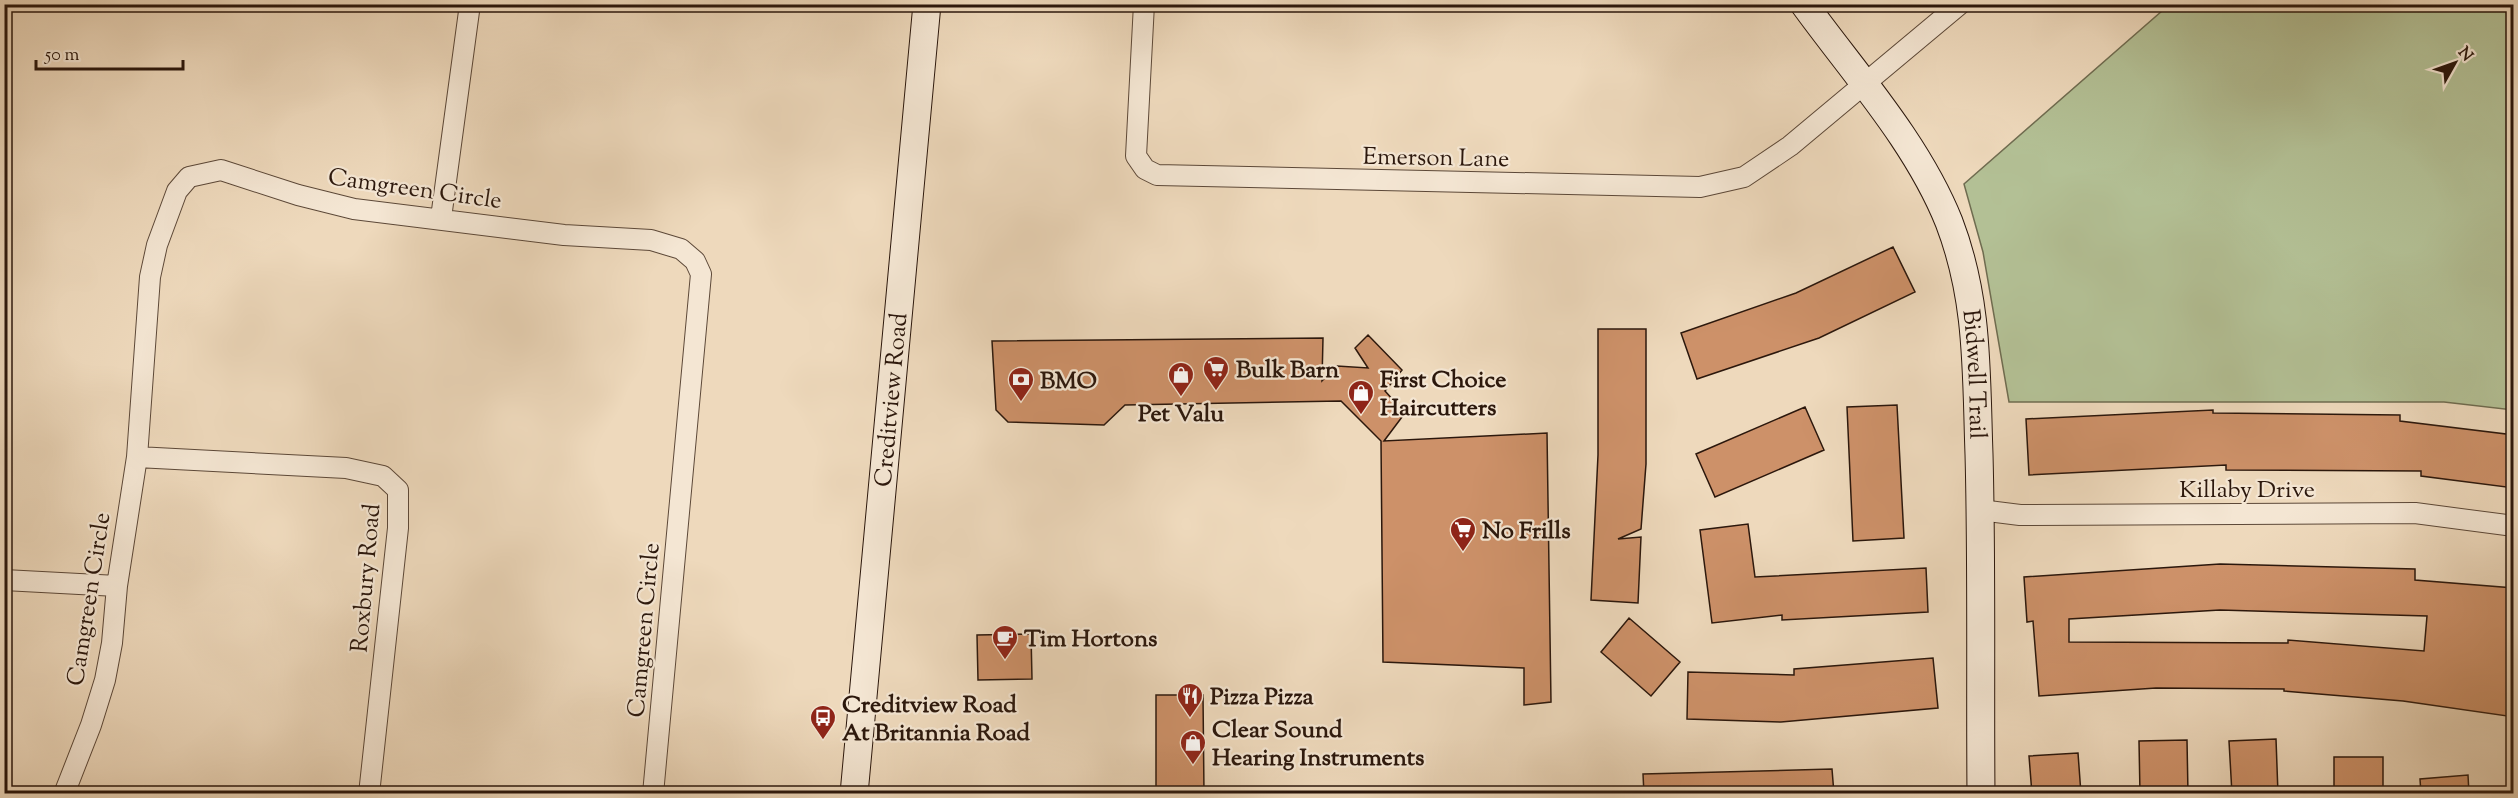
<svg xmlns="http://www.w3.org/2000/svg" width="2518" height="798" font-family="'Sorts Mill Goudy',serif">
<rect width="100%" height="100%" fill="#eed9bc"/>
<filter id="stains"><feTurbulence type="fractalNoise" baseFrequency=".00333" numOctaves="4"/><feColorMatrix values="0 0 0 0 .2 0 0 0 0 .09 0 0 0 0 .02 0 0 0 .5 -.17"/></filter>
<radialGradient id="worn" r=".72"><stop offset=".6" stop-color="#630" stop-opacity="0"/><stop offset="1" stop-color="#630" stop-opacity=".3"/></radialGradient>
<path fill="#b3c095" stroke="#6f6c50" stroke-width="1.5" d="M2170,4L2513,5V410L2444,402H2009L1983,252L1964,184Z"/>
<path fill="#cd9169" stroke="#2b170c" stroke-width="1.5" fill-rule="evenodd" d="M1893,247L1915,292L1819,338L1697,379L1681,333L1796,293Z
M1598,329H1646V464L1641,529L1618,539L1641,537L1638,603L1591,600L1598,455Z
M1368,335L1402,370L1385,391L1405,413L1384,441L1547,433L1551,702L1524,705V668L1383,662L1381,441L1341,401L1125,405L1104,425L1008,422L996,410L992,341L1323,338L1322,381L1337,366L1368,368L1355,348Z
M1897,405L1904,538L1853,541L1847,407Z
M1805,407L1824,450L1715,497L1696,454Z
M2213,410V413L2400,415V421L2514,435V488L2421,476V471L2226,470V465L2029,475L2026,419Z
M1748,524L1755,577L1926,568L1928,612L1782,620V615L1712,623L1700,530Z
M2220,564L2415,569V580L2514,588V717L2403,701L2284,691V689L2156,688L2039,696L2033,621L2027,622L2024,577ZM2220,610L2427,616L2424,651L2288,640V643L2069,642V619Z
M1629,618L1680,662L1651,696L1601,652Z
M1031,634L1032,679L978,680L977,635Z
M1933,658L1938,708L1781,722L1687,719L1688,672L1794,675V669Z
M1156,695H1203L1204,794H1156Z
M2276,739L2278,794H2232L2229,741Z
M2187,740L2188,794H2140L2139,741Z
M2078,753L2081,794H2032L2029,756Z
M2334,757H2383V794H2334Z
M1832,769L1834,794H1644L1643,774Z
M2468,775L2469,794H2421L2420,779Z"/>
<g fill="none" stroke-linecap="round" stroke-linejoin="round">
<defs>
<path id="street" d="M1144,4L1136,156L1145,169L1157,175L1700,187L1744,177L1790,146L1960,4
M441,218L470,4
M137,457L346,468L383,476L398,490V528L369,794
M1980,510L2020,515L2415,513L2514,526
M4,580L117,586
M64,794L91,725L105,680L112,643L117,586L137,457L150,277L157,245L177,191L189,177L221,170L298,195L354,209L564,235L651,240L681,249L695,261L701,274L653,794"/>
<g id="secondary">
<path id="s1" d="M1804,4C1854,73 1917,142 1949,222C1979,300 1976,373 1979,454C1982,567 1980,680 1981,794"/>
<path id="s2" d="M854,794L927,4"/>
</g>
</defs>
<use href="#street" stroke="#5c4838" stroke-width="22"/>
<use href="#secondary" stroke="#2b170c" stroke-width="29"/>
<use href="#street" stroke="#f4e6d3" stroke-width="20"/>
<use href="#secondary" stroke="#f4e6d3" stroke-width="27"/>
</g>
<defs>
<symbol id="supermarket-pin" viewBox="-11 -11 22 30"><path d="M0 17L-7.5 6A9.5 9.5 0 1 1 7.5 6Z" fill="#8f2418" stroke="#f4e6d3"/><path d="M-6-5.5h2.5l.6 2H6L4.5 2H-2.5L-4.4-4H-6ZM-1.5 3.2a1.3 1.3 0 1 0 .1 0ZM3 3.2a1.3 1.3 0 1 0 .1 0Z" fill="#fff"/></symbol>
<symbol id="shop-pin" viewBox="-11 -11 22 30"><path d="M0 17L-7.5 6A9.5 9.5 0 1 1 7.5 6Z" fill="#8f2418" stroke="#f4e6d3"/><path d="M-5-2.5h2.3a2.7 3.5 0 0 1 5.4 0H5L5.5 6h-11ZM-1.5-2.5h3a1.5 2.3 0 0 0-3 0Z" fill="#fff"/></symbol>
<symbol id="bank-pin" viewBox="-11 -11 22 30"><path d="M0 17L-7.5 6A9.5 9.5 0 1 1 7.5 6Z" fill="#8f2418" stroke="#f4e6d3"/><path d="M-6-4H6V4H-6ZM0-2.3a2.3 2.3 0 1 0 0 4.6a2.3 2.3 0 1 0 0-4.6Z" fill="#fff"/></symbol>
<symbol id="cafe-pin" viewBox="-11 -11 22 30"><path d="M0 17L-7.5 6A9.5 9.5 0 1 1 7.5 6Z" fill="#8f2418" stroke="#f4e6d3"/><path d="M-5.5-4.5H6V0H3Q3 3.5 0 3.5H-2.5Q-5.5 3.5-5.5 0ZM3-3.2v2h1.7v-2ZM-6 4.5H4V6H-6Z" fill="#fff"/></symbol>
<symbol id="restaurant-pin" viewBox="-11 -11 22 30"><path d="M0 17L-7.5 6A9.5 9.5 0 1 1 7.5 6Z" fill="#8f2418" stroke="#f4e6d3"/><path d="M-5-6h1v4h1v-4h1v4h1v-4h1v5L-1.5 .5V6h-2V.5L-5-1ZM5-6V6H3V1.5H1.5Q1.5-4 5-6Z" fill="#fff"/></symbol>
<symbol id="bus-pin" viewBox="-11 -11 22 30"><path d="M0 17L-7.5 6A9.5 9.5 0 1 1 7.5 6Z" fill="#8f2418" stroke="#f4e6d3"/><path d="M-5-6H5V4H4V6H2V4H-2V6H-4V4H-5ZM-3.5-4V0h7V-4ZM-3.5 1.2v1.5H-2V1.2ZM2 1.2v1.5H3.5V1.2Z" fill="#fff"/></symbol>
</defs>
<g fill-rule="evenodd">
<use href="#supermarket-pin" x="1201" y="354" width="30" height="40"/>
<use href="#shop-pin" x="1166" y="360" width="30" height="40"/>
<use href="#bank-pin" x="1006" y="365" width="30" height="40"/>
<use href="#shop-pin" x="1346" y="378" width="30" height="40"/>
<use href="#supermarket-pin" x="1448" y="515" width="30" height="40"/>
<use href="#cafe-pin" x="990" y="623" width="30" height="40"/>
<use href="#restaurant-pin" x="1175" y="681" width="30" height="40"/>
<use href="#bus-pin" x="808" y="703" width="30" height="40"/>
<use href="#shop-pin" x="1178" y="728" width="30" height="40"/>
</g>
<g text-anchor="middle" stroke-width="4.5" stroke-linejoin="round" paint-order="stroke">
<g font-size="24" fill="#2b170c" stroke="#f4e6d3">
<text transform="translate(1436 157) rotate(1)" y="8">Emerson Lane</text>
<text transform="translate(415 188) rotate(8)" y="8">Camgreen Circle</text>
<text dy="8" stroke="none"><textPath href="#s1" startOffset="418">Bidwell Trail</textPath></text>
<text dy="8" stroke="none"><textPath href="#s2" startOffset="396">Creditview Road</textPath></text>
<text x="2247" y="497">Killaby Drive</text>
<text transform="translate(365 578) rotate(-85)" y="8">Roxbury Road</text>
<text transform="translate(88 599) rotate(-81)" y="8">Camgreen Circle</text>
<text transform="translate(643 630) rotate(-85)" y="8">Camgreen Circle</text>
</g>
<g font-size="24" font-weight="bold" fill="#2b170c" stroke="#f4e6d3" text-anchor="start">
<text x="1236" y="377">Bulk Barn</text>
<text x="1380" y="387">First Choice<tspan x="1380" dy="28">Haircutters</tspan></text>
<text x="1040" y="388">BMO</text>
<text x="1181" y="421" text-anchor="middle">Pet Valu</text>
<text x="1482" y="538">No Frills</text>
<text x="1024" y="646">Tim Hortons</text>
<text x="1210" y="704">Pizza Pizza</text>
<text x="842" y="712">Creditview Road<tspan x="842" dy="28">At Britannia Road</tspan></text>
<text x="1212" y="737">Clear Sound<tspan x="1212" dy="28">Hearing Instruments</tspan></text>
</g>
</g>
<rect width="2518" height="798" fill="none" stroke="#eed9bc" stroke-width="24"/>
<rect x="6" y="6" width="2506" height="786" fill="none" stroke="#2b170c" stroke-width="3"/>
<rect x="12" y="12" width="2494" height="774" fill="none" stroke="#2b170c" stroke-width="1.5"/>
<g transform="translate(2455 63) rotate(50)" stroke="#f4e6d3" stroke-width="4.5" paint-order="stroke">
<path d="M0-4.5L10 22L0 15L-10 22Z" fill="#2b170c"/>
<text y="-9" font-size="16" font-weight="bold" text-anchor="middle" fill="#2b170c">N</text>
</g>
<path d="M36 60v9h147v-9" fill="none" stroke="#2b170c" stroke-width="3"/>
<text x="45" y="60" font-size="18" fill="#2b170c" stroke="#f4e6d3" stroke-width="4.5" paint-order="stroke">50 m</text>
<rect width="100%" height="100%" filter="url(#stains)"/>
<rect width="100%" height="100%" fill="url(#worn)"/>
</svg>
